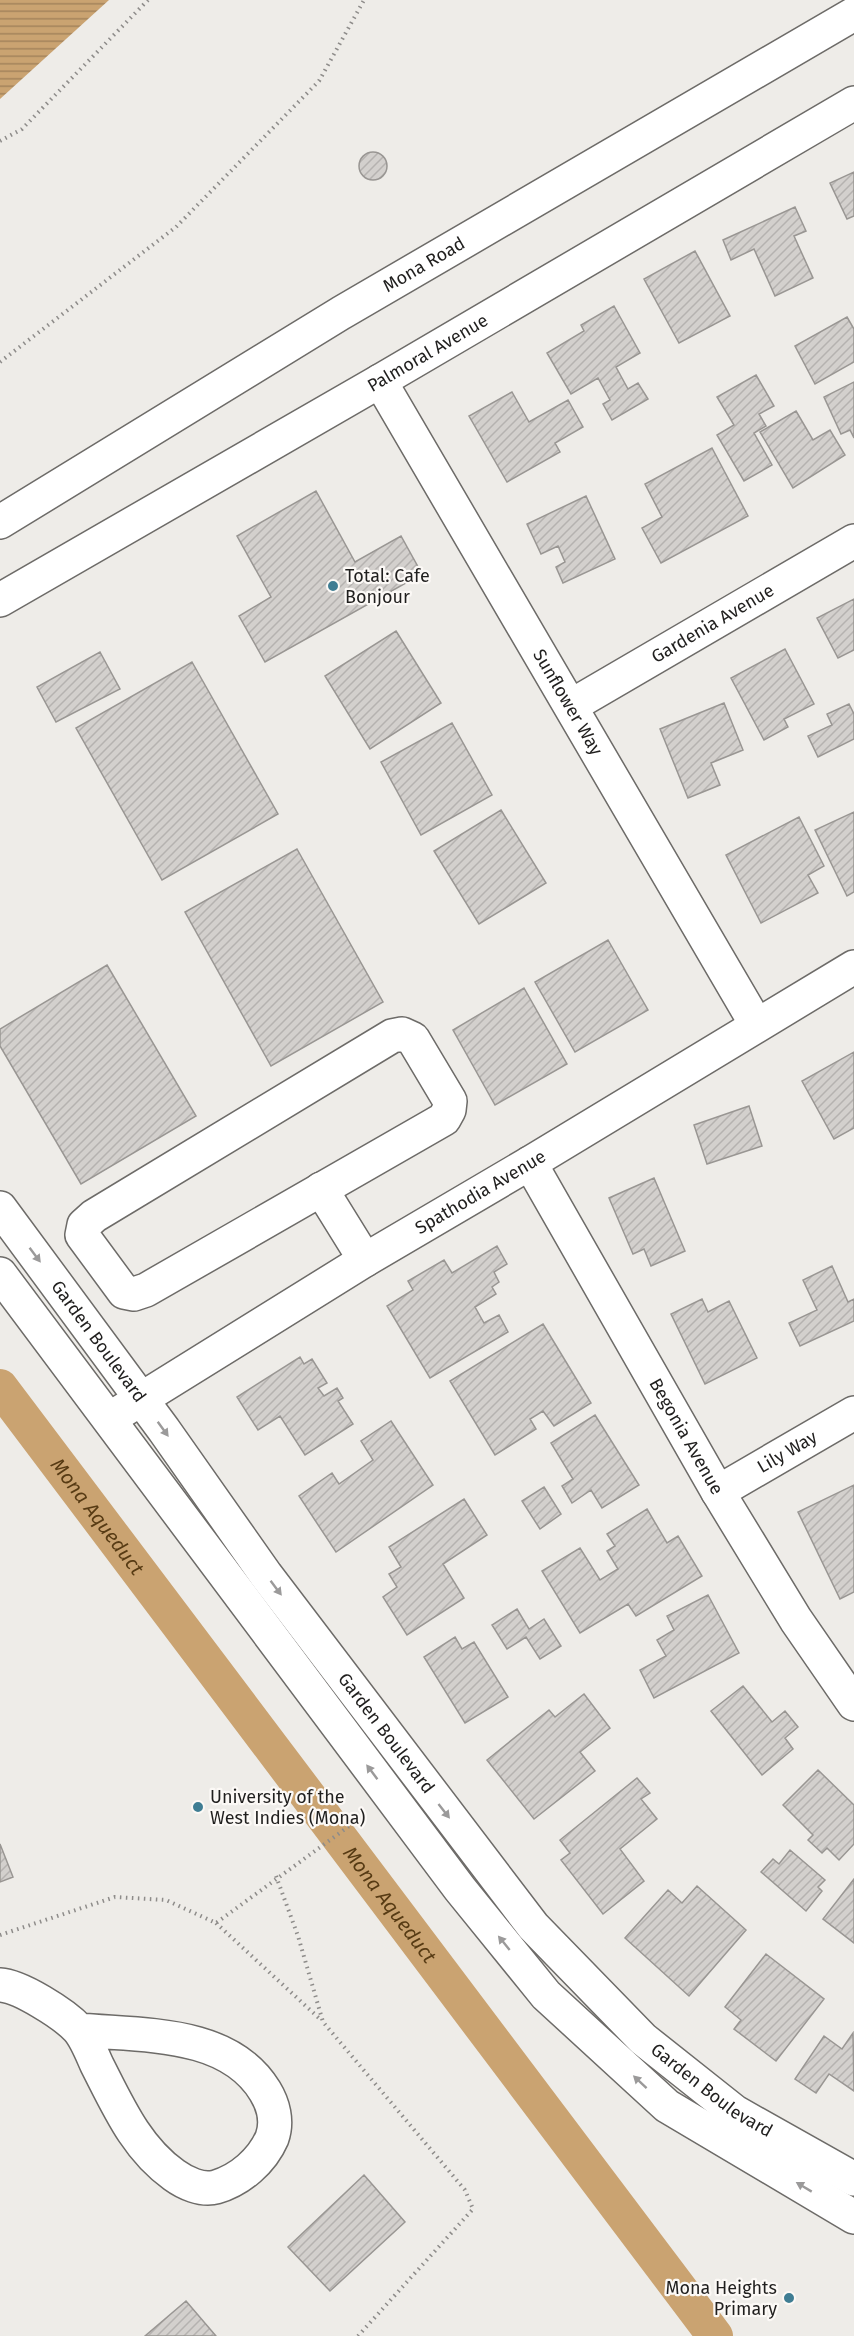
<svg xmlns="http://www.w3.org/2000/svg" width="854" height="2336" font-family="'Fira Sans',sans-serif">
<defs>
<pattern id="water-rules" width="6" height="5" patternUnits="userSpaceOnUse" patternTransform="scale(1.5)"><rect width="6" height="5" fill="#caa371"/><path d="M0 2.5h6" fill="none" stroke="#a4845c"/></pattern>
<pattern id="building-hatch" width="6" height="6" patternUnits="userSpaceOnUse" patternTransform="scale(1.5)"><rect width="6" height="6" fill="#d3d0cd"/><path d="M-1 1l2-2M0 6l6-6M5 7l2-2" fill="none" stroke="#b5b2b0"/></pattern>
</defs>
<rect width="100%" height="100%" fill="#eeece8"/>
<path fill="url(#water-rules)" d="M0,0H109L0,99Z"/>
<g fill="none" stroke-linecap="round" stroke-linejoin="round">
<path stroke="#caa371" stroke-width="36" id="s1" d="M0,1387L715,2336"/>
</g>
<path fill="url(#building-hatch)" stroke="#999693" stroke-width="1.5" d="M359 166a14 14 0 1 1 28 0a14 14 0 1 1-28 0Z
M854,172V216L847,219L830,183Z
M795,207L806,231L794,236L813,278L775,296L754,249L731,260L723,240Z
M695,251L730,316L679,343L644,279Z
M614,306L640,353L616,367L628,389L638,383L648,399L612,420L603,404L610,400L598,378L571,394L547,353L584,331L581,325Z
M847,317L854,329V362L815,384L795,346Z
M756,375L774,406L759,414L766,426L754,433L772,465L744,481L717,435L734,425L717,397Z
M854,382V438L850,430L841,434L824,397Z
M512,392L529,422L568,400L583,427L555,443L560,452L507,482L469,416Z
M796,411L813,440L830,430L845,455L793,488L760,432Z
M712,448L748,516L661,563L642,528L662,517L645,484Z
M316,491L355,562L401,536L422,574L265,662L239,616L271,597L237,536Z
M586,496L615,559L563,583L556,567L565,562L558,546L541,554L527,524Z
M854,599V650L838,658L817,618Z
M396,631L441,703L370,749L325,676Z
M785,649L814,704L784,719L788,727L764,740L731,678Z
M100,652L120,689L56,722L37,687Z
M192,662L278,814L162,880L76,728Z
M724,703L743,750L711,763L720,785L688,798L660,729Z
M849,704L854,714V739L818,757L808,736L832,725L827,714Z
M452,723L492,795L421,835L381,762Z
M501,810L546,883L479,924L434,851Z
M854,812V892L847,896L815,830Z
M799,817L824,866L808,875L818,893L761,923L726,855Z
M297,849L383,1002L271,1066L185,912Z
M608,940L648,1010L575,1052L535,982Z
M107,965L196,1116L81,1184L0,1046V1029Z
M524,988L567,1064L495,1105L453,1030Z
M854,1052V1128L834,1139L802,1081Z
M749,1106L762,1146L707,1164L694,1125Z
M654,1178L685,1251L651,1266L644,1249L633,1254L609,1198Z
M497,1246L507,1264L494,1272L499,1282L492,1287L496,1294L475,1307L484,1323L499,1315L508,1332L430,1378L387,1306L413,1290L408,1281L444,1260L452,1273Z
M832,1266L848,1302L854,1299V1321L800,1346L789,1323L817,1310L803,1280Z
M702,1299L708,1312L729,1301L757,1358L705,1384L671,1314Z
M543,1324L591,1403L554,1426L543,1411L530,1419L536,1429L495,1455L450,1381Z
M300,1357L304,1364L312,1359L327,1383L318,1388L324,1396L337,1388L343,1398L338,1401L353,1424L305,1455L280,1416L258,1430L237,1397Z
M595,1415L639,1485L602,1508L591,1490L572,1503L562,1486L573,1479L551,1443Z
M391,1421L433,1485L336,1552L299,1496L332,1473L339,1484L373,1460L361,1441Z
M854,1485V1592L840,1599L798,1512Z
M544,1487L561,1514L540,1529L522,1501Z
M464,1499L487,1535L443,1564L464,1598L407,1635L383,1597L397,1587L389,1574L401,1567L389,1547Z
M647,1509L667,1543L678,1536L702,1576L636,1616L628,1604L580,1633L542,1571L580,1548L600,1580L618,1569L607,1551L615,1546L607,1534Z
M708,1595L739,1653L654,1698L640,1670L666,1656L657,1640L674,1630L667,1616Z
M517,1609L529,1629L544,1619L561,1646L540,1659L526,1637L507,1649L492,1625Z
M455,1637L462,1649L474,1642L508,1697L465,1723L424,1657Z
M743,1686L772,1722L785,1711L798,1727L785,1738L793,1749L762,1775L711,1711Z
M584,1694L610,1728L580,1752L595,1771L534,1819L487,1760L549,1710L555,1717Z
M818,1770L854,1805V1844L839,1860L827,1848L822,1853L808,1840L813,1835L783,1805Z
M637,1778L650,1793L641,1799L657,1819L620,1849L644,1881L603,1914L561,1860L570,1853L560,1840Z
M0,1844L13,1877L0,1882Z
M790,1850L825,1880L818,1887L822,1891L806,1911L761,1872L773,1859L779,1864Z
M854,1879V1943L823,1919Z
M697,1886L746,1930L689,1996L625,1938L668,1890L682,1903Z
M766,1954L824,1999L776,2061L734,2029L741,2020L725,2007Z
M853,2033L854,2091L829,2074L816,2093L795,2079L824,2036L842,2049Z
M364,2175L405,2222L330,2291L288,2247Z
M186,2301L216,2336H145Z"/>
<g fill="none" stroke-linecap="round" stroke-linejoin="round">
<defs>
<g id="minor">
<path id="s2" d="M380,381L756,1024"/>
<path id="s3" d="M0,522L341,313L854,14"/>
<path id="s4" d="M0,600L380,381L854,103"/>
<path id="s5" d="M571,706L854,541"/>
<path d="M402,1034L413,1039L450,1101L449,1110L444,1119L146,1290L134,1294L124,1292L82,1235L84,1225L94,1216L392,1036Z"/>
<path id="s6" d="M530,1163L718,1492L796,1620L854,1704"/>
<path d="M321,1189L365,1260"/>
<path id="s7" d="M0,1208L164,1430L266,1575L533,1926L643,2039L735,2112L854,2179"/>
<path d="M0,1274L460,1889L546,1995L667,2106L854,2217"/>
<path id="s8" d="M122,1411L365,1260L530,1163L854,967"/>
<path id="s9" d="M718,1492L854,1413"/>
<path d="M0,1985C20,1986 64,2014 78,2029C86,2038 92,2054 97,2065C118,2106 136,2148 174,2175C185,2183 202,2191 216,2187C240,2180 262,2161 272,2138C278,2121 273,2104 265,2091C228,2030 141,2036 79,2030"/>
</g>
</defs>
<use href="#minor" stroke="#6d6b68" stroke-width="36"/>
<path stroke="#8e8c8a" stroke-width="4" stroke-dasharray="1.5 4.5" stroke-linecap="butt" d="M0,141L22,129L148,0
M0,362L176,227L319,81L364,0
M276,1876L298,1936L323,2022L465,2190L473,2209L358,2336
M216,1923L321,2020
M0,1935L115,1897L166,1900L216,1923L363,1816"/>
<use href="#minor" stroke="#fff" stroke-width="33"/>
</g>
<defs><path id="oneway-solid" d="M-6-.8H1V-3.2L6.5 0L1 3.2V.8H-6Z" transform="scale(1.5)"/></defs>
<g fill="#9b9a9a">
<use href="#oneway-solid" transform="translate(35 1255) rotate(53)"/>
<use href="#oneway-solid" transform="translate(163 1429) rotate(54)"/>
<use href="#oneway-solid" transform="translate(276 1588) rotate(53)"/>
<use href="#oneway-solid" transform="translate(372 1772) rotate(-127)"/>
<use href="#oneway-solid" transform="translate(444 1811) rotate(52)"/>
<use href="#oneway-solid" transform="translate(504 1943) rotate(-129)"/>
<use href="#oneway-solid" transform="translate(640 2082) rotate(-137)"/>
<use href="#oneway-solid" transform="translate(804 2187) rotate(-149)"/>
</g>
<g fill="#3f7d93" stroke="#fcf9f6" stroke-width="2">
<circle cx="333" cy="586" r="6"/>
<circle cx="198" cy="1807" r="6"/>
<circle cx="789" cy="2298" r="6"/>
</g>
<g text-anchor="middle" stroke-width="4.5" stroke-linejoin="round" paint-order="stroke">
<g font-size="18" fill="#201f1e" stroke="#fcf9f6">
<text dy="6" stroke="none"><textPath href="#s3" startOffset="496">Mona Road</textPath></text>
<text dy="6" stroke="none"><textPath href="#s4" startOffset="494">Palmoral Avenue</textPath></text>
<text dy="6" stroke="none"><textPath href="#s5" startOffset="164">Gardenia Avenue</textPath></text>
<text dy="6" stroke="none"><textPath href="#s2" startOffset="372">Sunflower Way</textPath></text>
<text dy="6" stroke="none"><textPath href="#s8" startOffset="420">Spathodia Avenue</textPath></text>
<text dy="6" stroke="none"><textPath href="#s7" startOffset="166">Garden Boulevard</textPath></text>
<text dy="6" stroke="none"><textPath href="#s6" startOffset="315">Begonia Avenue</textPath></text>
<text dy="6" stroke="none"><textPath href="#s9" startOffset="80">Lily Way</textPath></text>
<text dy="6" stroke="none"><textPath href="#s7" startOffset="652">Garden Boulevard</textPath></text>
<text dy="6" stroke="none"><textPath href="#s7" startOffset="1138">Garden Boulevard</textPath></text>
</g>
<g font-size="18" fill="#201f1e" stroke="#fcf9f6" text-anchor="start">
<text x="345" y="582">Total: Cafe<tspan x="345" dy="21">Bonjour</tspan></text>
<text x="210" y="1803">University of the<tspan x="210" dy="21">West Indies (Mona)</tspan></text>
<text x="777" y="2294" text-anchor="end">Mona Heights<tspan x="777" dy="21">Primary</tspan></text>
</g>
<g font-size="20" font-style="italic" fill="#573b14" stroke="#fcf9f6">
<text dy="7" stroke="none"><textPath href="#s1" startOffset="162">Mona Aqueduct</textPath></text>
<text dy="7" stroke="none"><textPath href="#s1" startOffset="648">Mona Aqueduct</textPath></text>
</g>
</g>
</svg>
